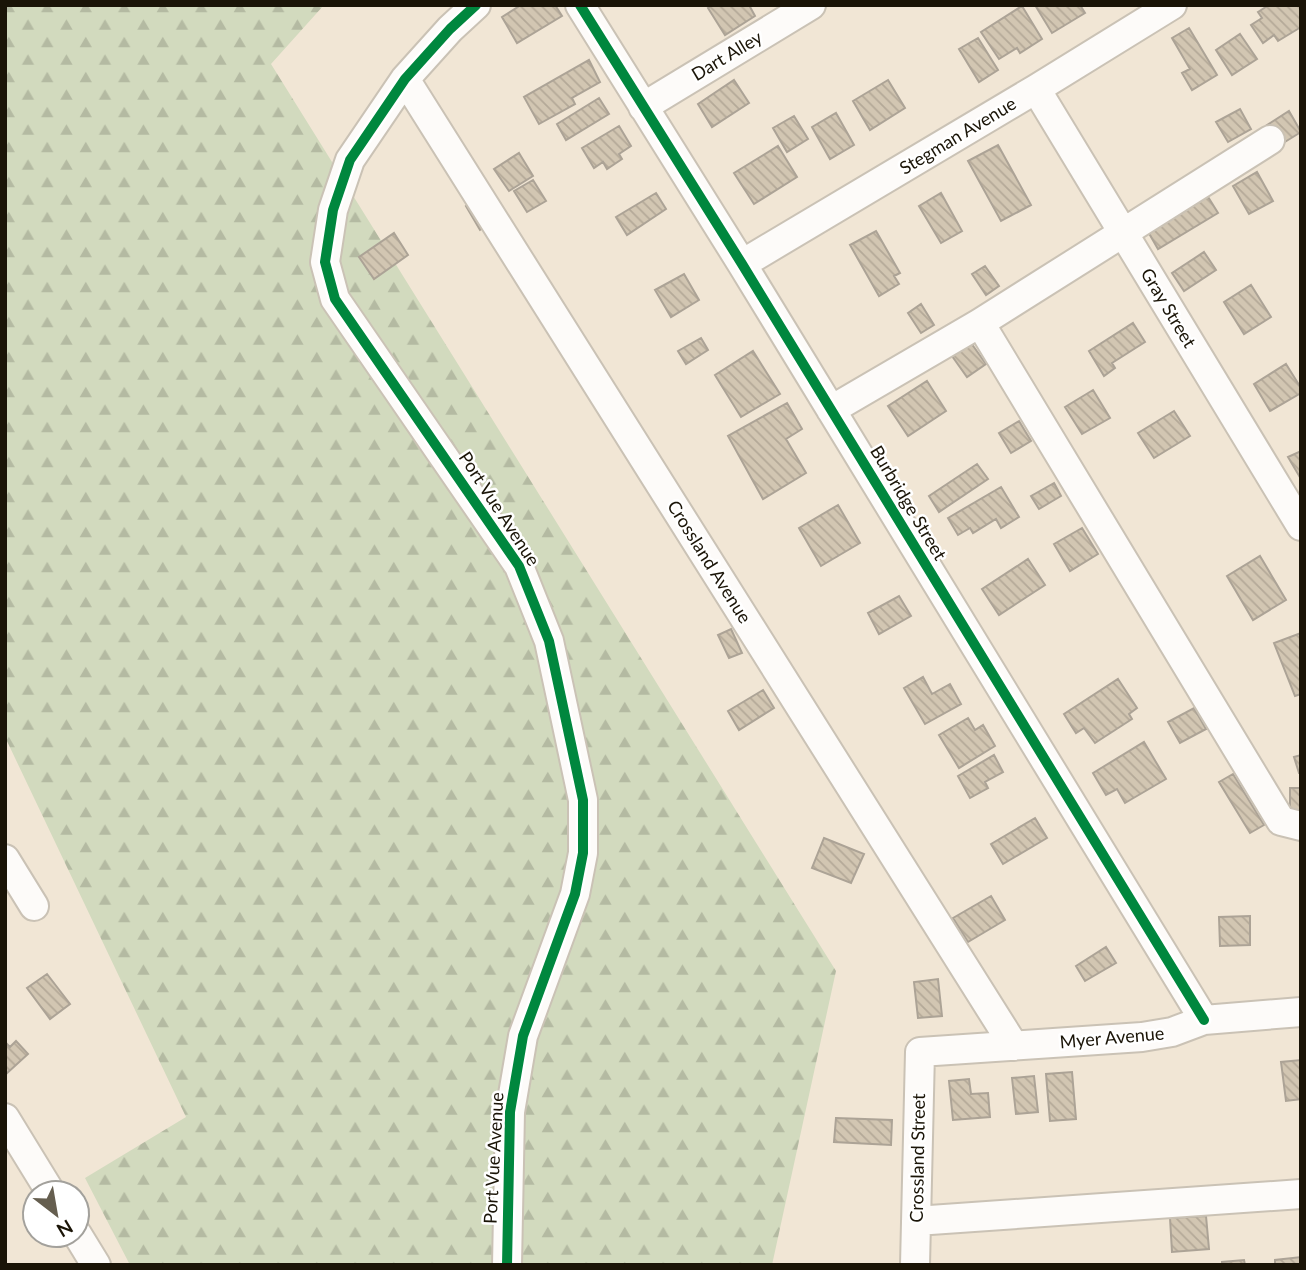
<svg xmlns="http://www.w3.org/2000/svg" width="1306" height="1270" font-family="Lato,sans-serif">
<defs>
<pattern id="forest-firs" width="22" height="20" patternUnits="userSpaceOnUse" patternTransform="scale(1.75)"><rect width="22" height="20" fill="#d2dabe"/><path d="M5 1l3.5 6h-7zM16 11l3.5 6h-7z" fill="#b4baa2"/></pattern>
<pattern id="building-back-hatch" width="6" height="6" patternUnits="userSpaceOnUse" patternTransform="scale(1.75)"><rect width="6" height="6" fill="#d2c6b2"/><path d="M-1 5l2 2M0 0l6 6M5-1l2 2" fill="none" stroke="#b4a998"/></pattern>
</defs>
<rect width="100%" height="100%" fill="#f1e6d5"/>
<path fill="url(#forest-firs)" d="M5,5H324L271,64L836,971L772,1265H130L85,1178L186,1117L5,737Z"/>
<path fill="url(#building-back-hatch)" stroke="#aca396" stroke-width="2" d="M521,5H555L562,16L517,43L502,17Z
M712,5H749L755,16L725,35L708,8Z
M1035,5H1080L1085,13L1052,33Z
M1269,5H1301V27L1278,41L1274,35L1263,43L1251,25L1262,18L1258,12Z
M1022,6L1042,39L1020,53L1017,48L999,59L981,32Z
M1189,28L1217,75L1192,90L1182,73L1190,69L1172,38Z
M1240,34L1257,59L1232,75L1216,50Z
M978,38L998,70L979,82L959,49Z
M589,60L600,82L572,98L575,104L539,124L524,97Z
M734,80L749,103L712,127L698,104Z
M888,80L905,108L870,130L853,101Z
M599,98L609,114L566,140L557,124Z
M1240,109L1251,129L1228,142L1216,122Z
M1289,111L1301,132L1280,145L1267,125Z
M836,113L854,145L830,159L812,127Z
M794,116L808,139L787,152L773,128Z
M619,126L631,146L619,154L622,159L607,169L603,162L594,168L582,148Z
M998,145L1031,205L1001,221L968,161Z
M778,146L797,177L754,204L734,173Z
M519,153L533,176L509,191L494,169Z
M1257,172L1273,201L1249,214L1233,186Z
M533,180L546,201L527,212L514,191Z
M1205,192L1218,213L1158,249L1146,228Z
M656,193L666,209L627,235L616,217Z
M941,193L962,231L941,243L919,206Z
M478,199L492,223L480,230L466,206Z
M876,231L900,273L894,276L899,284L879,296L850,245Z
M394,233L408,255L374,279L359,257Z
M1204,252L1216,270L1184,291L1172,273Z
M985,266L999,286L986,295L972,274Z
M684,274L699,300L671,317L655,290Z
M1251,285L1271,317L1244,334L1224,302Z
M921,304L934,325L921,333L908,313Z
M1133,323L1145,342L1112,363L1115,368L1104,376L1089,351Z
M701,338L708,350L686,364L678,351Z
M971,343L986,364L967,377L952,356Z
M753,351L780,394L741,417L715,375Z
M1286,364L1301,388V393L1270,411L1254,384Z
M927,381L946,411L908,436L888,406Z
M1093,390L1110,418L1082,434L1065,407Z
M787,403L802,429L786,439L806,473L763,499L728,436Z
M1174,411L1190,436L1154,458L1138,433Z
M1019,421L1031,441L1011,453L999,433Z
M1301,451V479L1288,457Z
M977,464L988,479L939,512L929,496Z
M1054,483L1061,496L1039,509L1031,496Z
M1001,487L1019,517L1001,528L996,519L973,533L970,528L958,535L948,518Z
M838,505L860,543L821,566L799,528Z
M1082,528L1098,554L1070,571L1054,544Z
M1260,556L1286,600L1253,620L1227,576Z
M1028,559L1045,585L999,615L982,589Z
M899,596L911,616L879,634L868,613Z
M731,629L742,653L729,658L718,635Z
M1301,633V694L1295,696L1274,643Z
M923,677L932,694L950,684L961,704L925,724L904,688Z
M1118,679L1137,708L1129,714L1132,719L1095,743L1084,728L1076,733L1064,714Z
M763,690L774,708L739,730L728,711Z
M1194,708L1206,729L1180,743L1168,722Z
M968,718L975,730L983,725L995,746L959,768L939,735Z
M1144,742L1166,779L1125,803L1117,789L1106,795L1093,773Z
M994,755L1003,772L985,782L988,788L970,798L958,776Z
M1301,755V773H1299L1294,757Z
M1233,774L1264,825L1250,833L1219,782Z
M1290,788H1301V813H1290Z
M1035,818L1047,838L1003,864L991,844Z
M824,838L864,854L851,883L812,868Z
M991,896L1005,920L968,942L953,918Z
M1250,916V945L1220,946L1219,917Z
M1106,947L1116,963L1085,981L1076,966Z
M47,974L70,1004L50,1019L27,988Z
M938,979L942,1016L918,1018L914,982Z
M16,1041L28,1054L5,1075V1042L10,1047Z
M1301,1060V1099L1286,1101L1281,1062Z
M1072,1072L1076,1119L1050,1121L1046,1074Z
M1034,1076L1038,1112L1016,1114L1012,1078Z
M969,1079L971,1094L988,1093L990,1117L953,1120L949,1081Z
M836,1118L892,1120L891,1145L834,1142Z
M1206,1216L1209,1249L1172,1252L1170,1218Z
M1301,1257V1265H1275V1260Z
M1244,1260L1245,1265H1222V1262Z"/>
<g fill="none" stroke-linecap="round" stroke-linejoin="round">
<defs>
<path id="minor" d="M476,5L450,29L405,79L350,160L333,210L325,262L335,299L519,566L549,641L583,800V853L575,894L523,1036L510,1112L507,1265
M580,5L742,264L1204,1020
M405,79L1014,1046
M1036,89L1301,526
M643,107L811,5
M742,264L1036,89L1172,5
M980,323L1281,821L1301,826
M831,410L980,323L1270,140
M5,859L34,906
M5,1118L51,1193
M916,1221L1301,1194
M77,1234L96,1265
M915,1265L920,1052L1142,1037L1172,1032L1204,1020L1301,1012"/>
</defs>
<use href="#minor" stroke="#cac2b5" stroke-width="32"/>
<use href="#minor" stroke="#fdfbf9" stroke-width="28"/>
<defs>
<path id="cycleway" d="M476,5L450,29L405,79L350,160L333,210L325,262L335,299L519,566L549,641L583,800V853L575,894L523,1036L510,1112L507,1265
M580,5L742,264L1204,1020"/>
</defs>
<use href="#cycleway" stroke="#fff" stroke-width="15"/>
<use href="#cycleway" stroke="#00873e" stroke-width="10"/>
</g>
<g text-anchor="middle" stroke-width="5" stroke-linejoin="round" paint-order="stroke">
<g font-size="18" fill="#1a1407" stroke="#fff">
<text transform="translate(727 56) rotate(-31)" y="6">Dart Alley</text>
<text transform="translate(958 136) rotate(-31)" y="6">Stegman Avenue</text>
<text transform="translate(1168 308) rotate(59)" y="6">Gray Street</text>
<text transform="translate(908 503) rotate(59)" y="6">Burbridge Street</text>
<text transform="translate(499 509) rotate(57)" y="6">Port Vue Avenue</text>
<text transform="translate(709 562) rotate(58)" y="6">Crossland Avenue</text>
<text transform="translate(1112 1038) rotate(-5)" y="6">Myer Avenue</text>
<text transform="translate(494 1158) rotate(-87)" y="6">Port Vue Avenue</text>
<text transform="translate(918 1158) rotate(-89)" y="6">Crossland Street</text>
</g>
</g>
<rect width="1306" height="1270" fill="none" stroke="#1a1407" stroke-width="14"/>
<g transform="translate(56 1214) rotate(149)"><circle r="33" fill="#ffffff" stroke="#a3a19c" stroke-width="2"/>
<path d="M0-5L12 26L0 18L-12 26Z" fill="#655e4f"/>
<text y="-10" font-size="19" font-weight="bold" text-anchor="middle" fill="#1a1407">N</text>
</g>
</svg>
